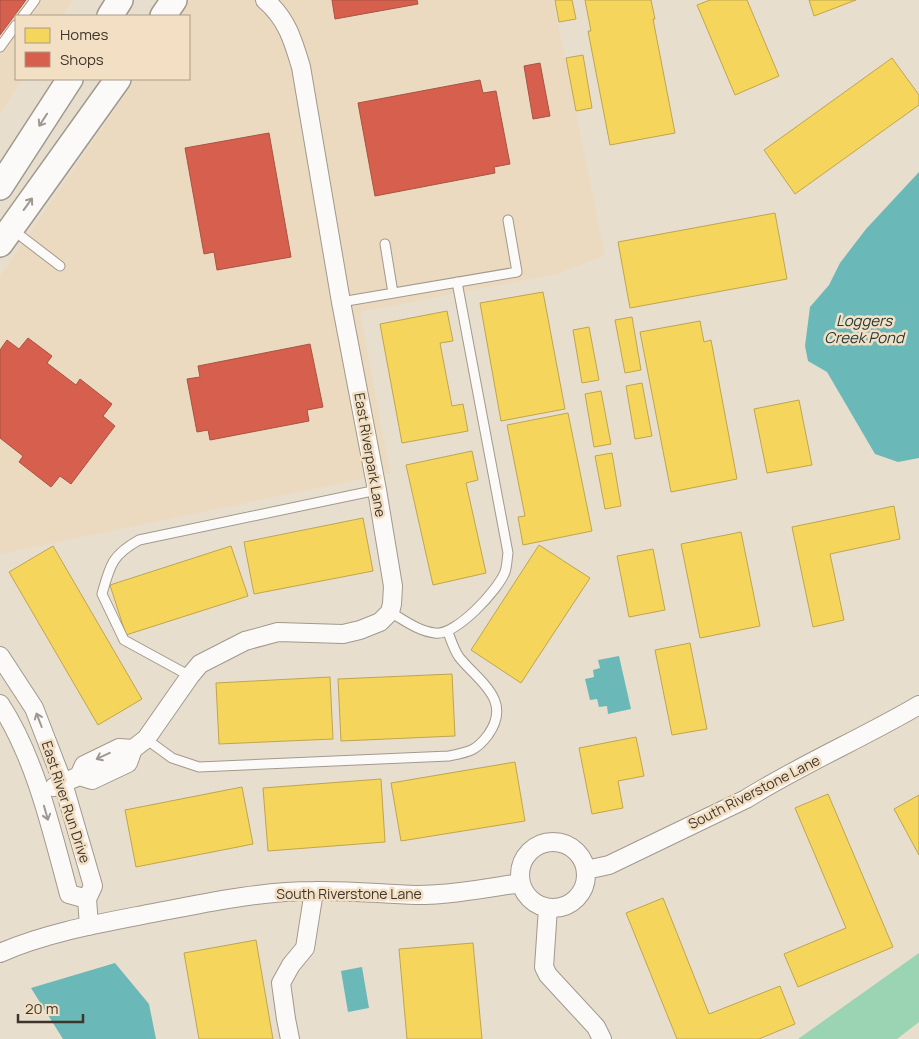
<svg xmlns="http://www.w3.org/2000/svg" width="919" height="1039" font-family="Manrope,sans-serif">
<rect width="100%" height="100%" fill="#e8dece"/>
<path fill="#ebdabf" d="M0,0H73L62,16H16V79H22L0,114Z
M190,0H553L605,255L557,274L360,312L390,473L0,554V276L136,79H189V16H179Z"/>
<path fill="#9bd4b2" d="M919,953V1022L897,1039H798Z"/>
<path fill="#6bb8b9" d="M919,172V458L898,462L875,454L827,372L808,361L805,346L810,307L829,285L840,263L866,229Z
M619,656L631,709L608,714L607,706L599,707L597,699L590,700L585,679L594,677L593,670L600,668L598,660Z
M115,963L149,1004L156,1039H63L31,988Z
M362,967L369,1008L348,1012L341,971Z"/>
<path fill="#f6d55c" stroke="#bfa54e" d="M555,0H572L576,19L559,22Z
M585,0H651L655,19H653L675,133L610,145L588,31H591Z
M710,0H747L779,76L735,95L697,5Z
M809,0H856L814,16Z
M583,55L592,108L576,111L566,58Z
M892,58L919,95V105L795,194L764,150Z
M775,213L787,279L630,308L618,242Z
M543,292L565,409L501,421L480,303Z
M447,311L453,341L440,343L452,406L463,404L468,431L402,443L380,324Z
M632,317L641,370L625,373L615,320Z
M700,321L704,342L711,340L737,479L671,492L640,332Z
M589,327L599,380L582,383L573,330Z
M642,383L652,436L635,439L626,386Z
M601,391L611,444L594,447L585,394Z
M799,400L812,465L767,473L754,409Z
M568,413L592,531L523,545L518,517L525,516L507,425Z
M472,451L478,480L466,483L486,573L433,585L406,465Z
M612,453L621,506L605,509L595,456Z
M894,506L900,539L830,554L844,620L813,627L792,527Z
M363,518L373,571L254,594L244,542Z
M741,532L760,626L700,638L681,544Z
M539,545L590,578L521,683L471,650Z
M53,546L142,699L98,725L9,572Z
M231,546L248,596L126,635L110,585Z
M653,549L665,610L629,617L617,556Z
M690,643L707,729L672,735L655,650Z
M452,674L455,736L341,741L338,679Z
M330,677L333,739L219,744L216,683Z
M636,737L644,776L618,781L623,808L592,814L579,748Z
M515,762L525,821L401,841L391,783Z
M381,779L385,842L268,851L263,788Z
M242,787L253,844L136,867L125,810Z
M828,794L893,947L798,987L784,954L846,928L795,808Z
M919,795V855L894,809Z
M663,898L709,1014L780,986L795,1024L759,1039H677L626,913Z
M256,940L273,1039H199L184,953Z
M473,943L482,1039H407L399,949Z"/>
<path fill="#d6604d" stroke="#a85343" d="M0,0H26L0,35Z
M332,0H417L418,4L335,19Z
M540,63L550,116L533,119L524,66Z
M480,80L483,93L496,91L510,164L494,167L495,173L375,196L358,103Z
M269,133L291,257L217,270L214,252L204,254L185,148Z
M28,338L52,356L47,363L76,385L80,379L112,404L103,416L115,426L71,484L60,476L51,487L19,462L23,456L0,438V350L7,340L19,349Z
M310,344L323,407L307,410L309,421L210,440L208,430L197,432L187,379L200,377L198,366Z"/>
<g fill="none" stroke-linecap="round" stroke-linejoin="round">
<defs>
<path id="service" d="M23,16L35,0
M0,47L16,25
M13,230L60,266
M385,244L393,293
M341,302L517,272L508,220
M390,612C404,620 418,631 435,633C456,636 498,590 505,572C507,566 507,559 508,553L457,282
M190,676L124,640L102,594C110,565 112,555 139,540L377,490
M146,739L172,758L199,767L449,756C469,752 476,751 488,735C513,700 479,682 459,657C454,650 451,640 448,632"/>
<path id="minor" d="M0,656L34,708L63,783L93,886L87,899L89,926
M0,704C36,759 52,832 69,894L87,899
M133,749L146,739L190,676L200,664L245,641L278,632L343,634L360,630L380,622L390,612L392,604L393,586L377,490L341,302L301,67C293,40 287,19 265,0
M54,787L79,776L84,765L119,748L133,749L128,763L92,780L79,776
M520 875a33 33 0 1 1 66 0a33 33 0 1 1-66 0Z
M586,870L609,865L746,799C802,764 863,738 919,705
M548,908L544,967L548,975L596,1027L602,1039
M0,953C48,932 102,923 153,913C206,903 260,891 314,891C348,890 382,894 416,895C451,895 487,888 521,883
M290,1039L286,1019L281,983L291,965L305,948L314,891"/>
<path id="secondary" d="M110,16L120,0
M163,16L174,0
M0,187L70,79
M0,244L118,79"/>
</defs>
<use href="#service" stroke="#a0998d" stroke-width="11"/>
<use href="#minor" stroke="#a0998d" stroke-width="20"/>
<use href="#secondary" stroke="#a0998d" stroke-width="28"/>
<use href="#service" stroke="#fcfaf8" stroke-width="9"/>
<use href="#minor" stroke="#fcfaf8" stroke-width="18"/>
<use href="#secondary" stroke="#fcfaf8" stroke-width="25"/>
</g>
<defs><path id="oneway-shaft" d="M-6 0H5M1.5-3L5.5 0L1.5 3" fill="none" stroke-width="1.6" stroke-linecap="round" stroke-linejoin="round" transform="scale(1.25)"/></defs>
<g stroke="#9d9892">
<use href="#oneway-shaft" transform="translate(43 120) rotate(123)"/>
<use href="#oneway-shaft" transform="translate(28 204) rotate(-54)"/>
<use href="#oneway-shaft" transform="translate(39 720) rotate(-111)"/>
<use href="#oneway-shaft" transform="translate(103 756) rotate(155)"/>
<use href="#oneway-shaft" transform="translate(46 813) rotate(74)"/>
</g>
<g text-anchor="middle" stroke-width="5" stroke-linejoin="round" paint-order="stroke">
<g font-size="14" fill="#3e362c" stroke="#f3e0c4">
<text transform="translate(370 455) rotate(80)" y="5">East Riverpark Lane</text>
<text transform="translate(754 792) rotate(-27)" y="5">South Riverstone Lane</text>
<text transform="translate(66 802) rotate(72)" y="5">East River Run Drive</text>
<text x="349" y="899">South Riverstone Lane</text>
</g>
<g font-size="15" font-style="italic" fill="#213a3c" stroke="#f3e0c4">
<text x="864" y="326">Loggers<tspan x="864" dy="17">Creek Pond</tspan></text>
</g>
</g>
<rect x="15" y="15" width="175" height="65" fill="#f3e0c4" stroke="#ab9c87"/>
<rect x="25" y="28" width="25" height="15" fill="#f6d55c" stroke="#ab9c87"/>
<text x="60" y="40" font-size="15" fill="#3e362c">Homes</text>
<rect x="25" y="52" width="25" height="15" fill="#d6604d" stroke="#ab9c87"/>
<text x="60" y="65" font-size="15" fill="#3e362c">Shops</text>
<path d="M18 1014v8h65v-8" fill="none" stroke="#3e362c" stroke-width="2.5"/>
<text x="25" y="1014" font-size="15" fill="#3e362c" stroke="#f3e0c4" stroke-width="4" paint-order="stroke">20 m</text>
</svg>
